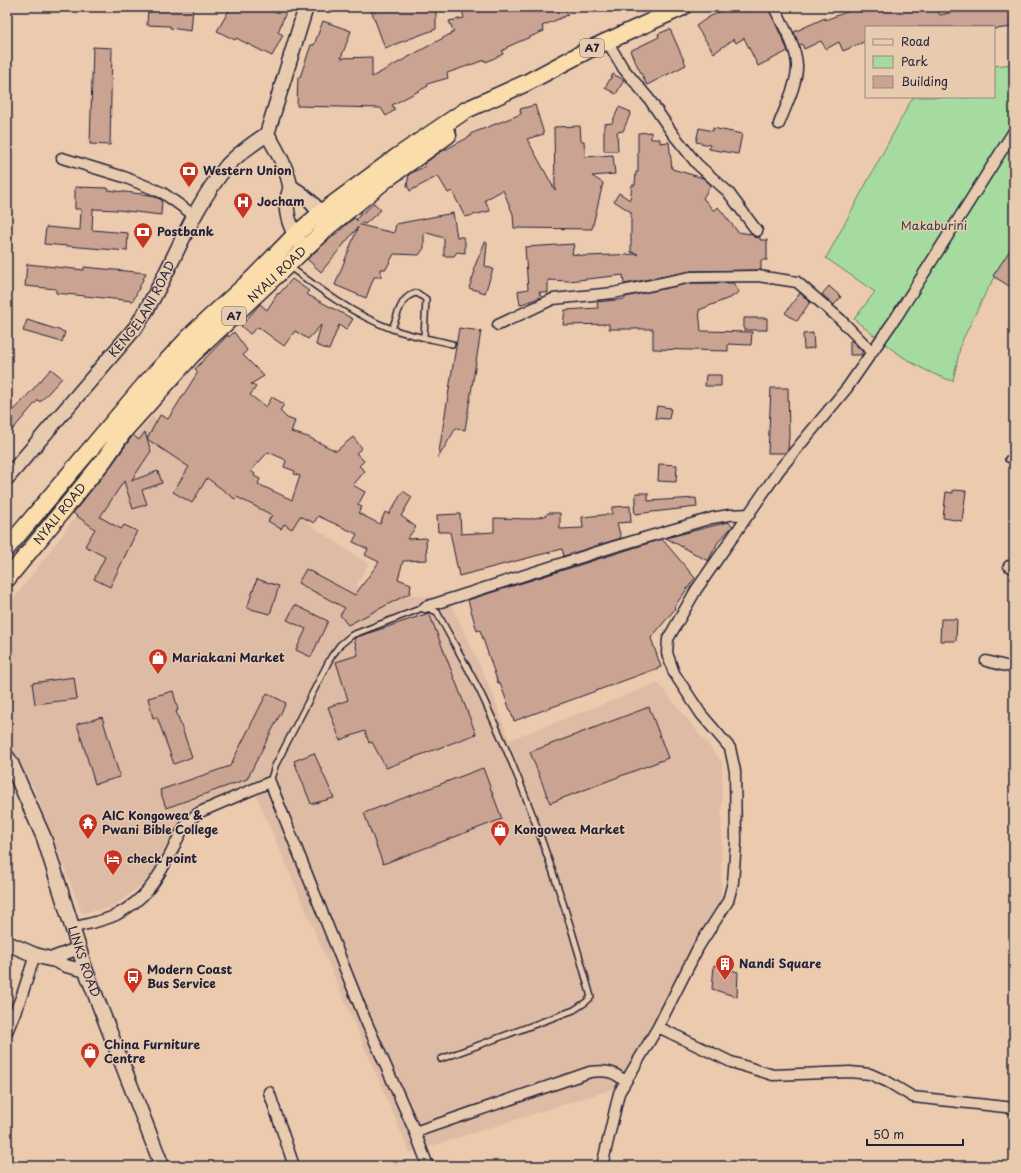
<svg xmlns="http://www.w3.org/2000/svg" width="1021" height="1173" font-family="'Playpen Sans',sans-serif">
<rect width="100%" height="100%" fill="#eccaae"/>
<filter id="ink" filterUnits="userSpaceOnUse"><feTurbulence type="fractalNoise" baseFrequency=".025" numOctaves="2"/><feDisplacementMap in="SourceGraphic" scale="8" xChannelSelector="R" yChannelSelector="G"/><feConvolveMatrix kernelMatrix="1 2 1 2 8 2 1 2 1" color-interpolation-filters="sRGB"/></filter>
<g filter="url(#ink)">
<path fill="#debba4" d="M152,416L368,564L356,586L450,601L493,694L509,740L658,683L722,762L721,912L619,1087L410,1153L251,783L182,817L150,878L113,907L82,913L33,787L7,742V608Z"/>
<path fill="#a5db9f" stroke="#647e6d" d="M1014,64V247L987,290L961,343L953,381C915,370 884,344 854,319L875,292L826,258L913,97H994V66Z"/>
<path fill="#cba392" stroke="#22223b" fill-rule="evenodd" d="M148,7H193L191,31L170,28V26L147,25Z
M231,7H288L278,32L283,35L272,56L236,38L235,40L217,31Z
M370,7H436V29L385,48Z
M461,7H564L568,15L542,26L544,31L507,47V48L502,51L503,54L486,62L485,60L447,73L448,78L427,84L428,86L392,105L395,110L386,116L381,108L297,106L298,77H300L311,45H314L323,21L351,31L341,58L372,57V77L454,32L449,21L464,18Z
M729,7H741L743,12L753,7H768L788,51L758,66L744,38L736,43L734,39L714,53L696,26L709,17Z
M860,7H936L940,15L974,7H1014V27L994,29V27H866V41L843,51L839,42L826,49L821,41L804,49L802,44L799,45L794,32L825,18V20Z
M670,29L686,65L647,85L630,51L659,37L658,34Z
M93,47L112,48L110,145L90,144Z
M613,74L624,80L616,94L605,88Z
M535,105L544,134L527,139L555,190L554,127L580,126L581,141H584L585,157L613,155L615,174L592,176L603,183L592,229L514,228L513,214L503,190L485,200L490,211L465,217L452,191L448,193L438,176L410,191L407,185L409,174L426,166L424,164L437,154L471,136L470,134L521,114L520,109Z
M619,107L631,112L623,131L617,132L618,151H604V124L612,123Z
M699,128L713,131V128L742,134L738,154L709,149L710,145L696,142Z
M651,132V139H660V143L669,142L672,169L703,178L711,185L703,198L714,211L718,207L738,232L751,234L755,238L760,237V240H767V260H761V270L691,271L624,284L623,275L569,281L548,280V293L539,292L541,297L520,305L518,291L528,289L525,247L574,244L572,254L586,256L638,254L631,252V212L614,201L619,193L630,200L632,185H635L636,172H638V133Z
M75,187L108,188V190L150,195L162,200L161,215L118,210L93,209L92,230L128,233L127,251L44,244L46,227L80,230L81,209H75Z
M374,203L381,210L365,224L362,223L360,225L394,233L396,224L453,213L457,237H463L465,242V253L457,252L454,256H444V238L424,232V248L419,255L394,254L386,269H381V277H374L366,298L335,285L358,227L321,272L307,259L354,218L358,221L356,219Z
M485,242L487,243L485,266L493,269L485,293L469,288L475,271L473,270Z
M1014,244V289L993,276Z
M27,264L84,270V267L146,273L133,301L56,293V289L25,286Z
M292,279L309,291L306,294L353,319L346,330L339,325L329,350L316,345L321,325L308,339L295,331L284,346L258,327L250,334L241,326L260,304L267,310L278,293L279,294Z
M692,283H733L739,292L729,299V298L699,310L701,331L752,332L751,345L728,344V351L653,349V329H609V324L563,325L565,310L598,308L597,302L625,299V297Z
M829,286L841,297L834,305L822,294Z
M800,293L810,302L797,321L785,313Z
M744,318H767V330H744Z
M27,320L65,332L62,342L23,331Z
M459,328L481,331L465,430L456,428L438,458Z
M234,332L247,350L243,355L264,376L251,384L256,387L250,395L266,407L272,397L284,404L280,411L287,418L295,421L291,432L308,437L336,451L353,437L362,448L356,453L364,461L359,466L365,471L353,485L365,492L358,505L362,507L358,513L380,524L385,512L389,514L403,491L412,497L401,516L416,527L407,539L426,538L427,560L403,561L398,579L411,584L410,593L348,625L340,615L345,608L298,583L306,569L355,595L379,562L365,555L368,549L353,542L357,534L318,516L314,523L300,516L292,529L284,524L281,529L268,521L272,515L237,497L235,499L207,478L192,503L173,492L189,467L147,439L151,451L131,481L158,471L162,483L142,490L147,504L133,509L124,481L100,517L121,529L124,525L137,531L110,587L94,579L105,557L85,546L95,529L73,513L111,466L133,435L139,440L145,432L147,439L160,415L168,419L198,372L195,369L228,335L229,337ZM268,452L284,459L286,461L284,467L295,471L294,474L300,476L292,500L258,484L260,479L254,476L255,474L251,471Z
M813,333L814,348L804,349L803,334Z
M850,341H852L862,351V355H850Z
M51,369L62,378L40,402L38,400L7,436V418Z
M706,375H721V386H705Z
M771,388H788L789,436L788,450L785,453H768Z
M657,406L671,408L669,419L655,418Z
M659,464L677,465L676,482L658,481Z
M953,490L966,491L962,521L943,518L946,492L953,493Z
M636,493H648V501L696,498L697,507L635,514L634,505L636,504Z
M630,506L631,522L617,523L621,538L564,556L562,549L459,576L450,532H438L437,515L460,514L461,534L494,532V518L530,519L545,516L548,513H560V529L583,528L582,517L612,514V507Z
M728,522L733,526L718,542L708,561L666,538Z
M662,539L695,578L674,607L675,609L651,638L661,667L514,721L500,683H498L480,630L477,631L468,600Z
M257,579L279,586L270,614L247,608Z
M295,605L328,621L311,657L296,650L306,629L287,620Z
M429,613L476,734L386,768L372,742L369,743L365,731L340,740L328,707L348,700L336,662L358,655L354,638Z
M941,619H957L956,641H940Z
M74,677L77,699L35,704L32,683Z
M173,691L178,710L176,711L192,757L174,764L157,717L153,718L148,698Z
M267,693L286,703L247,779L166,808L160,790L230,766Z
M649,707L668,758L550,803L530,752Z
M102,717L120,777L95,784L77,724Z
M314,753L334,798L311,804L294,761Z
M483,768L502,819L383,864L364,813Z
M714,965L738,972L737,997L712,989Z"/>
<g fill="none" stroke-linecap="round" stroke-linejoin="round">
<defs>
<path id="service" d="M290,267C322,291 354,315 392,329C411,336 432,339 452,344
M392,329C398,314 401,295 417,293L426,299L424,337
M1008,459L1014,460
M270,782L275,766L331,657L340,645L352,635L425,607L437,612C452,641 470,670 484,700C529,795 563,895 591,997L586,1002L574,1010L441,1059"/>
<path id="minor" d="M774,7C782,24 796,45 797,65C798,82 785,108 779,124
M607,41L623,68L649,99L673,134L697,164L728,192L757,231
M62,158L124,177L163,193L195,216
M498,325L553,299L613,293L691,277L758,276L797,282L841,320L872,352
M1009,566L1014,568
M425,607L613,547L712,518L729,515L750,514
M986,661L1014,668
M72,928C86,924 104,921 116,915C146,899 157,880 172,851C179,836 185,821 200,812L270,782L365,1019L415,1132L428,1166
M658,1027L699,946L728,901L733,882L736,842L735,771L730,748L701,714L674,673L667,653L668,639L696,590L780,469L847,388L897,316L1014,131
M7,1032L22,995L35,955
M269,1092L294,1166
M415,1132L590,1072C605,1070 615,1071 625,1082
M602,1166L619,1093L658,1027L731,1062L773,1075L850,1072L870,1074L888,1082L913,1097L1014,1108"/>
<path id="tertiary" d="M50,959L66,966L86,971
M50,959L79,948"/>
<g id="secondary">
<path d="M291,187C305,195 318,208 327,222"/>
<path d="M304,248C294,235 285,218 287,200C288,195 291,190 290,185C286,166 277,150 267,134L306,7"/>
<path id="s1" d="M7,478L136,327C170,276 187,215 226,167C237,154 253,144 267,134"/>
<path id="s2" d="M7,757L10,761L44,838L86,971L162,1166"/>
<path d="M7,943L35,955L50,959"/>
</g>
<g id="trunk">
<path d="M7,548L145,384L195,331L252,279L294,236L321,213L398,156L466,110L526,83L588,50L683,7"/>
<path id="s3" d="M7,579L104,460L124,431L193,354L329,226L388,178L448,135"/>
</g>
</defs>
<use href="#service" stroke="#22223b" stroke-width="8"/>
<use href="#minor" stroke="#22223b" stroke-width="13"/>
<use href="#tertiary" stroke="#22223b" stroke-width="15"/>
<use href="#secondary" stroke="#22223b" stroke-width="17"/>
<use href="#trunk" stroke="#22223b" stroke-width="19"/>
<use href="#service" stroke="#e8cbaf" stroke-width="5"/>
<use href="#minor" stroke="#e8cbaf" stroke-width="10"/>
<use href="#tertiary" stroke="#e8cbaf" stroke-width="12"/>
<use href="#secondary" stroke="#e8cbaf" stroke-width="14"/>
<use href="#trunk" stroke="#fbddab" stroke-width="16"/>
</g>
</g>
<defs>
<symbol id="bank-pin" viewBox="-11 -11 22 30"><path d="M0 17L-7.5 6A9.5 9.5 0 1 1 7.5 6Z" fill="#c8321e" stroke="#e8cbaf"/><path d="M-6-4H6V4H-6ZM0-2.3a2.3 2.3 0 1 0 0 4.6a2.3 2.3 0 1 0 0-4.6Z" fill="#fff"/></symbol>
<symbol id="hospital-pin" viewBox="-11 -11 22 30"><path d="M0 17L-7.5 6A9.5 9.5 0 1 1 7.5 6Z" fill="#c8321e" stroke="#e8cbaf"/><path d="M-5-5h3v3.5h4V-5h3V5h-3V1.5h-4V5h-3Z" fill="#fff"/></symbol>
<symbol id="shop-pin" viewBox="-11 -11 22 30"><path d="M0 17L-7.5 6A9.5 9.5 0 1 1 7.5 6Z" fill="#c8321e" stroke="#e8cbaf"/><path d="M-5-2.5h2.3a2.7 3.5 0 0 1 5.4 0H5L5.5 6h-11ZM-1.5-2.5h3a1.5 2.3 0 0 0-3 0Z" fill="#fff"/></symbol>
<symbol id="temple-pin" viewBox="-11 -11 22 30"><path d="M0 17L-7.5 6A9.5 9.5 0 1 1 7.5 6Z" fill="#c8321e" stroke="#e8cbaf"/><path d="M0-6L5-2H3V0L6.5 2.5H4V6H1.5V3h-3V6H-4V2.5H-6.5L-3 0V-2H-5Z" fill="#fff"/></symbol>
<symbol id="hotel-pin" viewBox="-11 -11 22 30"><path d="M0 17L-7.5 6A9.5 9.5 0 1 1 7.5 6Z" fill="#c8321e" stroke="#e8cbaf"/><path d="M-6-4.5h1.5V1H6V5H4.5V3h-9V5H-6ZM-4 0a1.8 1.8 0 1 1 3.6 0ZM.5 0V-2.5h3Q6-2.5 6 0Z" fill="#fff"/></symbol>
<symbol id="building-pin" viewBox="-11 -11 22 30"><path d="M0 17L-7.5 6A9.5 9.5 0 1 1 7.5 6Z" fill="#c8321e" stroke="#e8cbaf"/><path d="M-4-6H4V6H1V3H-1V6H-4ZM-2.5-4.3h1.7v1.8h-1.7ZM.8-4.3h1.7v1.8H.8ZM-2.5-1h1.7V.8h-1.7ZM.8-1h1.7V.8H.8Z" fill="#fff"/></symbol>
<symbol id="bus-pin" viewBox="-11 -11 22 30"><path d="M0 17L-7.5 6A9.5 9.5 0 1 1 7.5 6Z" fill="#c8321e" stroke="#e8cbaf"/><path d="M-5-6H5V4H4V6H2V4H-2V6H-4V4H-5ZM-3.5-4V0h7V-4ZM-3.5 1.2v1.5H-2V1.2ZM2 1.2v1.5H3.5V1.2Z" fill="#fff"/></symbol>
</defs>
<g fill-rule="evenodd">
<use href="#bank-pin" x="178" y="160" width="22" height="30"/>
<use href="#hospital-pin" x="232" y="191" width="22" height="30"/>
<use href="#bank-pin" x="132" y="221" width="22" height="30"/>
<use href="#shop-pin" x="147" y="647" width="22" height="30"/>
<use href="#temple-pin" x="77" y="812" width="22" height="30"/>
<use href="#shop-pin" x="489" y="819" width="22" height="30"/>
<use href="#hotel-pin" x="102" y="848" width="22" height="30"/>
<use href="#building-pin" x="714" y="953" width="22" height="30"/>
<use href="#bus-pin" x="122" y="966" width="22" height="30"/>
<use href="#shop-pin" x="79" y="1041" width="22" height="30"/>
</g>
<g text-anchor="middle" stroke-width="3" stroke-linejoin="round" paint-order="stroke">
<g fill="#e8cbaf" stroke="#5d555e" stroke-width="1">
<rect x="580" y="39" width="24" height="18" rx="3"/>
<rect x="222" y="307" width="24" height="18" rx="3"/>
</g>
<g font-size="11" font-weight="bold" fill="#22223b">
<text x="592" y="52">A7</text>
<text x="234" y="320">A7</text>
</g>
<g font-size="12" font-weight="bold" fill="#22223b" stroke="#e8cbaf" text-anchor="start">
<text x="203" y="175">Western Union</text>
<text x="257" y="206">Jocham</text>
<text x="157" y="236">Postbank</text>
<text x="172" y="662">Mariakani Market</text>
<text x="102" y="820">AIC Kongowea &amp;<tspan x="102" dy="14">Pwani Bible College</tspan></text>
<text x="514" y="834">Kongowea Market</text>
<text x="127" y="863">check point</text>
<text x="739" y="968">Nandi Square</text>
<text x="147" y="974">Modern Coast<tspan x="147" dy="14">Bus Service</tspan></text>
<text x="104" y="1049">China Furniture<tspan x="104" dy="14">Centre</tspan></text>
</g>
<g font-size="12" fill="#363e4a" stroke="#e8cbaf">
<text x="934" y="230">Makaburini</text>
</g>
<g font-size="12" fill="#22223b" stroke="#e8cbaf">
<text dy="4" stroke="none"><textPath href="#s3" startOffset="408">NYALI ROAD</textPath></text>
<text dy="4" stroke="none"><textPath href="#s1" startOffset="217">KENGELANI ROAD</textPath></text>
<text dy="4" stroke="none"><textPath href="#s3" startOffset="84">NYALI ROAD</textPath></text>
<text dy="4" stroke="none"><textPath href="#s2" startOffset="219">LINKS ROAD</textPath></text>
</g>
</g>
<rect width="1021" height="1173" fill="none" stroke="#e8cbaf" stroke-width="24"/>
<rect x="12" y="12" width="997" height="1149" fill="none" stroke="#22223b" stroke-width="1.5" filter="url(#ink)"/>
<rect x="865" y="26" width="130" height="72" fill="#e8cbaf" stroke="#998781"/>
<rect x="873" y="39" width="20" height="6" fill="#e8cbaf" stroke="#998781"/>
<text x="901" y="46" font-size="12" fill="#22223b">Road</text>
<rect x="873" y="56" width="20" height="12" fill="#a5db9f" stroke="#998781"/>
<text x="901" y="66" font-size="12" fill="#22223b">Park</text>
<rect x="873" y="76" width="20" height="12" fill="#cba392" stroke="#998781"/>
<text x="901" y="86" font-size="12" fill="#22223b">Building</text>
<path d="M867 1139v6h96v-6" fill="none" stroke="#22223b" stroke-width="2"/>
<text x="873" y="1139" font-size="12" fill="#22223b" stroke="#e8cbaf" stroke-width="3" paint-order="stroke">50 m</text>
</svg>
